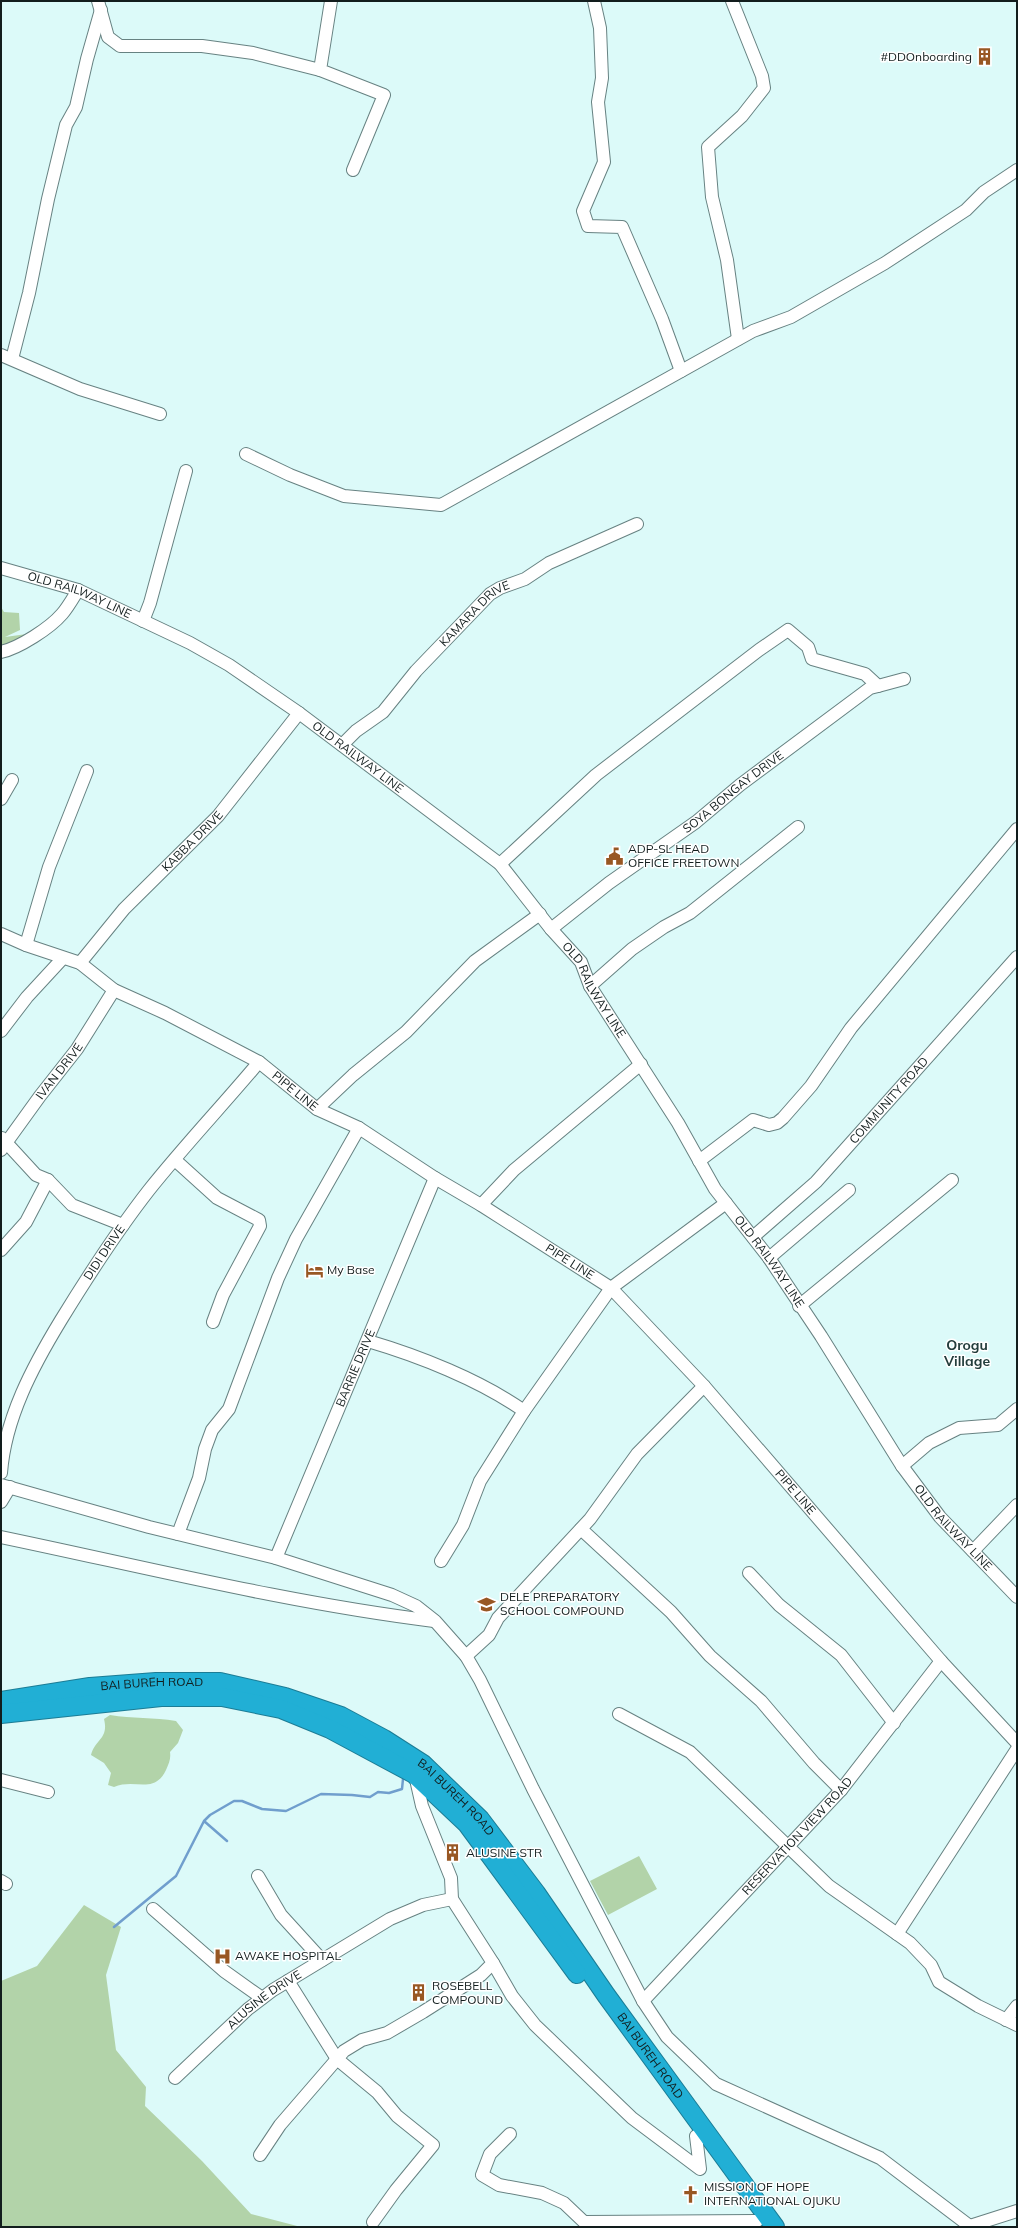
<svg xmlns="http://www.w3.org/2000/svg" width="1018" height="2228" font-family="Mulish,sans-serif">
<rect width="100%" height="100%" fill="#dcfaf9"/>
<path fill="#b2d3a9" d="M1,607L4,612L19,613L20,630L5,637L27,634L1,650Z
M110,1715C132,1719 154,1717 176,1721L183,1730L178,1743L170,1752C171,1759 169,1763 166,1770C154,1795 135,1778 114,1787L108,1785L111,1773L104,1763L91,1755C95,1739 109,1739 104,1719Z
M639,1856L657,1889L608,1915L590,1881Z
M84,1905L121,1927L106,1975L116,2050L146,2087L145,2106L202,2161L251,2214L301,2227H1V1981L37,1966Z"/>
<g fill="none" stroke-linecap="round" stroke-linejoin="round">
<path stroke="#709ecd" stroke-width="2.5" d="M204,1821L227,1841
M114,1927L176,1876L204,1821L210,1815L234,1801H242L262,1809L286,1811L321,1794L352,1795L370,1797L378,1792L389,1793L402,1789L403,1779"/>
<defs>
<g id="minor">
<path d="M98,1L108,37L120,46H202L253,53L320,70"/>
<path d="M331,1L320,70L384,95L353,170"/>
<path d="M594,1L600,28L602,78L598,102L604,162L583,211L588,226L622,227L662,319L681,371"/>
<path d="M732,1L762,76L764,88L742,116L708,147L712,197L727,260L738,339"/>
<path d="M1,355L80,389L160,414"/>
<path d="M12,359L29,293L48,199L66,125L76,107L87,59L101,10"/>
<path d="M246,454L290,475L344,496L441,505L753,331L791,317L885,263L966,210L984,192L1017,170"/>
<path id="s1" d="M1,568L78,590L190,643L229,665L299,713L500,864L551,929L581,962L590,986L678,1123L715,1189L769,1258L821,1336L902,1466L940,1517L1017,1597"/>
<path d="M143,621L150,603L186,471"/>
<path d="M1,652C19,648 50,628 62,614C68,607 73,598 78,590"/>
<path id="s2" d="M342,745L356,731L383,712L416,671L490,594L500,588L525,579L549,563L637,524"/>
<path d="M1,799L12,780"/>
<path d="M500,864L596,775L759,650L788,630L808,647L812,659L865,674L878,686L904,679"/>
<path id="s3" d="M551,929L609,883L696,822L740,785L870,688L878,686"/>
<path id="s4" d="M1,934L26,945L80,963L114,990L165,1013L259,1062L317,1109L359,1128L435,1178L481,1205L611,1288L704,1386L941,1661L1017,1743"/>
<path d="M26,945L49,867L87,771"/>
<path id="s5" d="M80,963L124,909L218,816L299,713"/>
<path d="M590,986L632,949L664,927L690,913L798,827"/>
<path d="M1,1031L27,997L63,958"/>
<path d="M317,1109L353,1075L406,1032L475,961L540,914"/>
<path d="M2,1138L36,1175L48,1180L72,1205L123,1225"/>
<path id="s6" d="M1,1150L40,1096L77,1049L114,990"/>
<path d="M175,1160L217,1198L259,1220L260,1226L223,1295L213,1322"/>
<path d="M699,1161L753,1120L769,1125L777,1123L783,1118L811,1086L851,1028L1017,829"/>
<path d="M481,1205L514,1170L641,1064"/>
<path id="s7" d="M753,1237L816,1182L1017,957"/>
<path d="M1,1250L26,1222L48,1180"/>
<path d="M769,1258L849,1190"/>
<path d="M799,1306L952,1180"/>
<path d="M368,1341C419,1356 480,1380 524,1411"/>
<path d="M902,1466L929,1443L959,1428L998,1425L1017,1409"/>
<path id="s8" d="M1,1473C5,1418 33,1366 61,1320C88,1276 117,1231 149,1190C184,1146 223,1105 259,1062"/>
<path d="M1,1485L149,1527L276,1558L392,1595L416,1606L435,1621L466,1656L480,1680L533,1789L643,2001L667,2037L716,2084L880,2158L971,2227"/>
<path d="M1,1502L10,1487"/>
<path d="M581,1529L671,1612L710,1656L761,1701L814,1763L841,1790"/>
<path d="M178,1534L199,1478L205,1449L212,1430L229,1409L278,1278L296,1239L359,1128"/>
<path d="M1,1537C145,1567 288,1603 434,1621"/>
<path d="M973,1551L1017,1505"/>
<path id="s9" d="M276,1558L435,1178"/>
<path d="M441,1561L463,1525L480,1481L524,1411L611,1288L726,1203"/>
<path d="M749,1573L779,1605L841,1655L894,1723"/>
<path d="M466,1656L489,1635L498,1618L590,1519L637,1454L704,1386"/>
<path d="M619,1714L690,1752L829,1886L910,1943L931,1965L939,1982L978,2006L1017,2025"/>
<path d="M1,1780L48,1792"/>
<path d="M258,1876L281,1915L322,1960"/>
<path d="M1,1881L6,1884"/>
<path d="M153,1909L224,1971L262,1998"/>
<path d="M897,1934L1017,1749"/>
<path d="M493,1963L512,1996L535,2025L632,2118L700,2169L696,2136"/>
<path d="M288,1981L337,2059L344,2051L362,2040L387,2033L423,2012L481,1975L493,1963L452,1899L451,1878L422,1806L415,1775"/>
<path id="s10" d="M643,2001L841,1790L941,1661"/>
<path d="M1006,2020L1017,2006"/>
<path id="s11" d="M175,2078L248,2009L273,1990L390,1919L423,1905L452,1899"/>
<path d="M510,2134L490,2154L482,2175L499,2185L542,2193L564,2203L584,2222L757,2221"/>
<path d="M260,2155L280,2125L337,2059L377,2092L397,2116L433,2145L396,2190L373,2222"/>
<path d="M970,2226L1017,2211"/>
</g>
<g id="highway">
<path id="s12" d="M1,1701L90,1687L156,1682H220L285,1697L341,1716L384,1739L423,1764L480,1819L536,1893L606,1995L775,2227"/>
<path d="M1,1714L161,1697H222L281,1709L330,1729L414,1774L467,1824L577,1974"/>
</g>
</defs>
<use href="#minor" stroke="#678282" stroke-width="14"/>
<use href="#highway" stroke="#1c7c95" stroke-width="20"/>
<use href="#minor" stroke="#fff" stroke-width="12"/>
<use href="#highway" stroke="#21afd5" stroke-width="18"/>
</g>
<defs>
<symbol id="building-bare" viewBox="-9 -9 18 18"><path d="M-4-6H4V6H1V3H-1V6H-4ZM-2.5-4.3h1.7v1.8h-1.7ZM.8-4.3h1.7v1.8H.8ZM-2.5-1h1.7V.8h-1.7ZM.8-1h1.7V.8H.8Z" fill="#985723" stroke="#fff" stroke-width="2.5" paint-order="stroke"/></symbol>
<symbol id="civic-bare" viewBox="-9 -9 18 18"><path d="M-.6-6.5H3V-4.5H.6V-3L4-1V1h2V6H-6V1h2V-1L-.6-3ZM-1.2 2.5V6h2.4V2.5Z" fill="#985723" stroke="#fff" stroke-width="2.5" paint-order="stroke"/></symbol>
<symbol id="hotel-bare" viewBox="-9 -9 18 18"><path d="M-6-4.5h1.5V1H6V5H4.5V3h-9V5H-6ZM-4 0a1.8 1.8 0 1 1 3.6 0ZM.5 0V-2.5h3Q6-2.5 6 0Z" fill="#985723" stroke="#fff" stroke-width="2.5" paint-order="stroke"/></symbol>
<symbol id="school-bare" viewBox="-9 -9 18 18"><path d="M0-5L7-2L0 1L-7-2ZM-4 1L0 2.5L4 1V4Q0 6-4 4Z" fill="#985723" stroke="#fff" stroke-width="2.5" paint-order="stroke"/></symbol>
<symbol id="hospital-bare" viewBox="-9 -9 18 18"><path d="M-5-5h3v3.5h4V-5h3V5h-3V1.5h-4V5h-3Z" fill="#985723" stroke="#fff" stroke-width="2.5" paint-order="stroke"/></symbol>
<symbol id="church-bare" viewBox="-9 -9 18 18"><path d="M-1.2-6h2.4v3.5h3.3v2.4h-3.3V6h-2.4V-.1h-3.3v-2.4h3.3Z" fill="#985723" stroke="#fff" stroke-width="2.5" paint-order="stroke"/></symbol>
</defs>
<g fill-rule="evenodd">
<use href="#building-bare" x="972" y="44" width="25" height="25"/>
<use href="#civic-bare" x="602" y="844" width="25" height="25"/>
<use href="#hotel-bare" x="302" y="1258" width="25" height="25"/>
<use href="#school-bare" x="474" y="1592" width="25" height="25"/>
<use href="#building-bare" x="440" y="1840" width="25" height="25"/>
<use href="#hospital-bare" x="210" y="1944" width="25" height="25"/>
<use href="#building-bare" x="406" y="1980" width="25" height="25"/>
<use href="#church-bare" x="678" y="2182" width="25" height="25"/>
</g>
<g text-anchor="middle" stroke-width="3" stroke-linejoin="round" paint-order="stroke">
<g font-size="12" fill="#121d1d" stroke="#fff" text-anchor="start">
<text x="972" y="61" text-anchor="end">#DDOnboarding</text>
<text x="628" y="853">ADP-SL HEAD<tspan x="628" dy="14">OFFICE FREETOWN</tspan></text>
<text x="327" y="1274">My Base</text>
<text x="500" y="1601">DELE PREPARATORY<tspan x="500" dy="14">SCHOOL COMPOUND</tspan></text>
<text x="466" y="1857">ALUSINE STR</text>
<text x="235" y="1960">AWAKE HOSPITAL</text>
<text x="432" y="1990">ROSEBELL<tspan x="432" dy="14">COMPOUND</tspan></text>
<text x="704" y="2191">MISSION OF HOPE<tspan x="704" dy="14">INTERNATIONAL OJUKU</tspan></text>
</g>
<g font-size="12" fill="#121d1d" stroke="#fff">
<text dy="4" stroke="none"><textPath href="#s1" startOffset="83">OLD RAILWAY LINE</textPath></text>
<text dy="4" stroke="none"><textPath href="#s2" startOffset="188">KAMARA DRIVE</textPath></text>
<text dy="4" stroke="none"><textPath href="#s1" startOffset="407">OLD RAILWAY LINE</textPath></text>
<text dy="4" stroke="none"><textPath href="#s3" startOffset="228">SOYA BONGAY DRIVE</textPath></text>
<text dy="4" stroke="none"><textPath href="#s5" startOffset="166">KABBA DRIVE</textPath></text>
<text dy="4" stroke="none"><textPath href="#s1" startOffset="743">OLD RAILWAY LINE</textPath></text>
<text dy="4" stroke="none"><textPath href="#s6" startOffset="98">IVAN DRIVE</textPath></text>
<text dy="4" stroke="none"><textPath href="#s4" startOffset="336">PIPE LINE</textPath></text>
<text dy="4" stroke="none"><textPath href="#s7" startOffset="193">COMMUNITY ROAD</textPath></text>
<text dy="4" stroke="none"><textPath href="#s8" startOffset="246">DIDI DRIVE</textPath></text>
<text dy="4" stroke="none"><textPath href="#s4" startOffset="660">PIPE LINE</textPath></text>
<text dy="4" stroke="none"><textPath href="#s1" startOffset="1067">OLD RAILWAY LINE</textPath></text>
<text dy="4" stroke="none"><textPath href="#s9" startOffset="206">BARRIE DRIVE</textPath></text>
<text dy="4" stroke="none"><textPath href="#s4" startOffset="984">PIPE LINE</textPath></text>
<text dy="4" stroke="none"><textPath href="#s1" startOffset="1391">OLD RAILWAY LINE</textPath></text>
<text dy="4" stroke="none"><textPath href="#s12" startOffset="152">BAI BUREH ROAD</textPath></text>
<text dy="4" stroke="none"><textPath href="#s12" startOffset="488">BAI BUREH ROAD</textPath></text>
<text dy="4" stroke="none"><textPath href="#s10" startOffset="226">RESERVATION VIEW ROAD</textPath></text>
<text dy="4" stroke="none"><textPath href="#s11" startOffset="119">ALUSINE DRIVE</textPath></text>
<text dy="4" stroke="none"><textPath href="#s12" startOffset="812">BAI BUREH ROAD</textPath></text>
</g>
<g font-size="14" font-weight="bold" fill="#233d3c" stroke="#fff">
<text x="967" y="1350">Orogu<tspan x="967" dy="16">Village</tspan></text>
</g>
</g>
<rect width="1018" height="2228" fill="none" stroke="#121d1d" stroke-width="4"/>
</svg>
